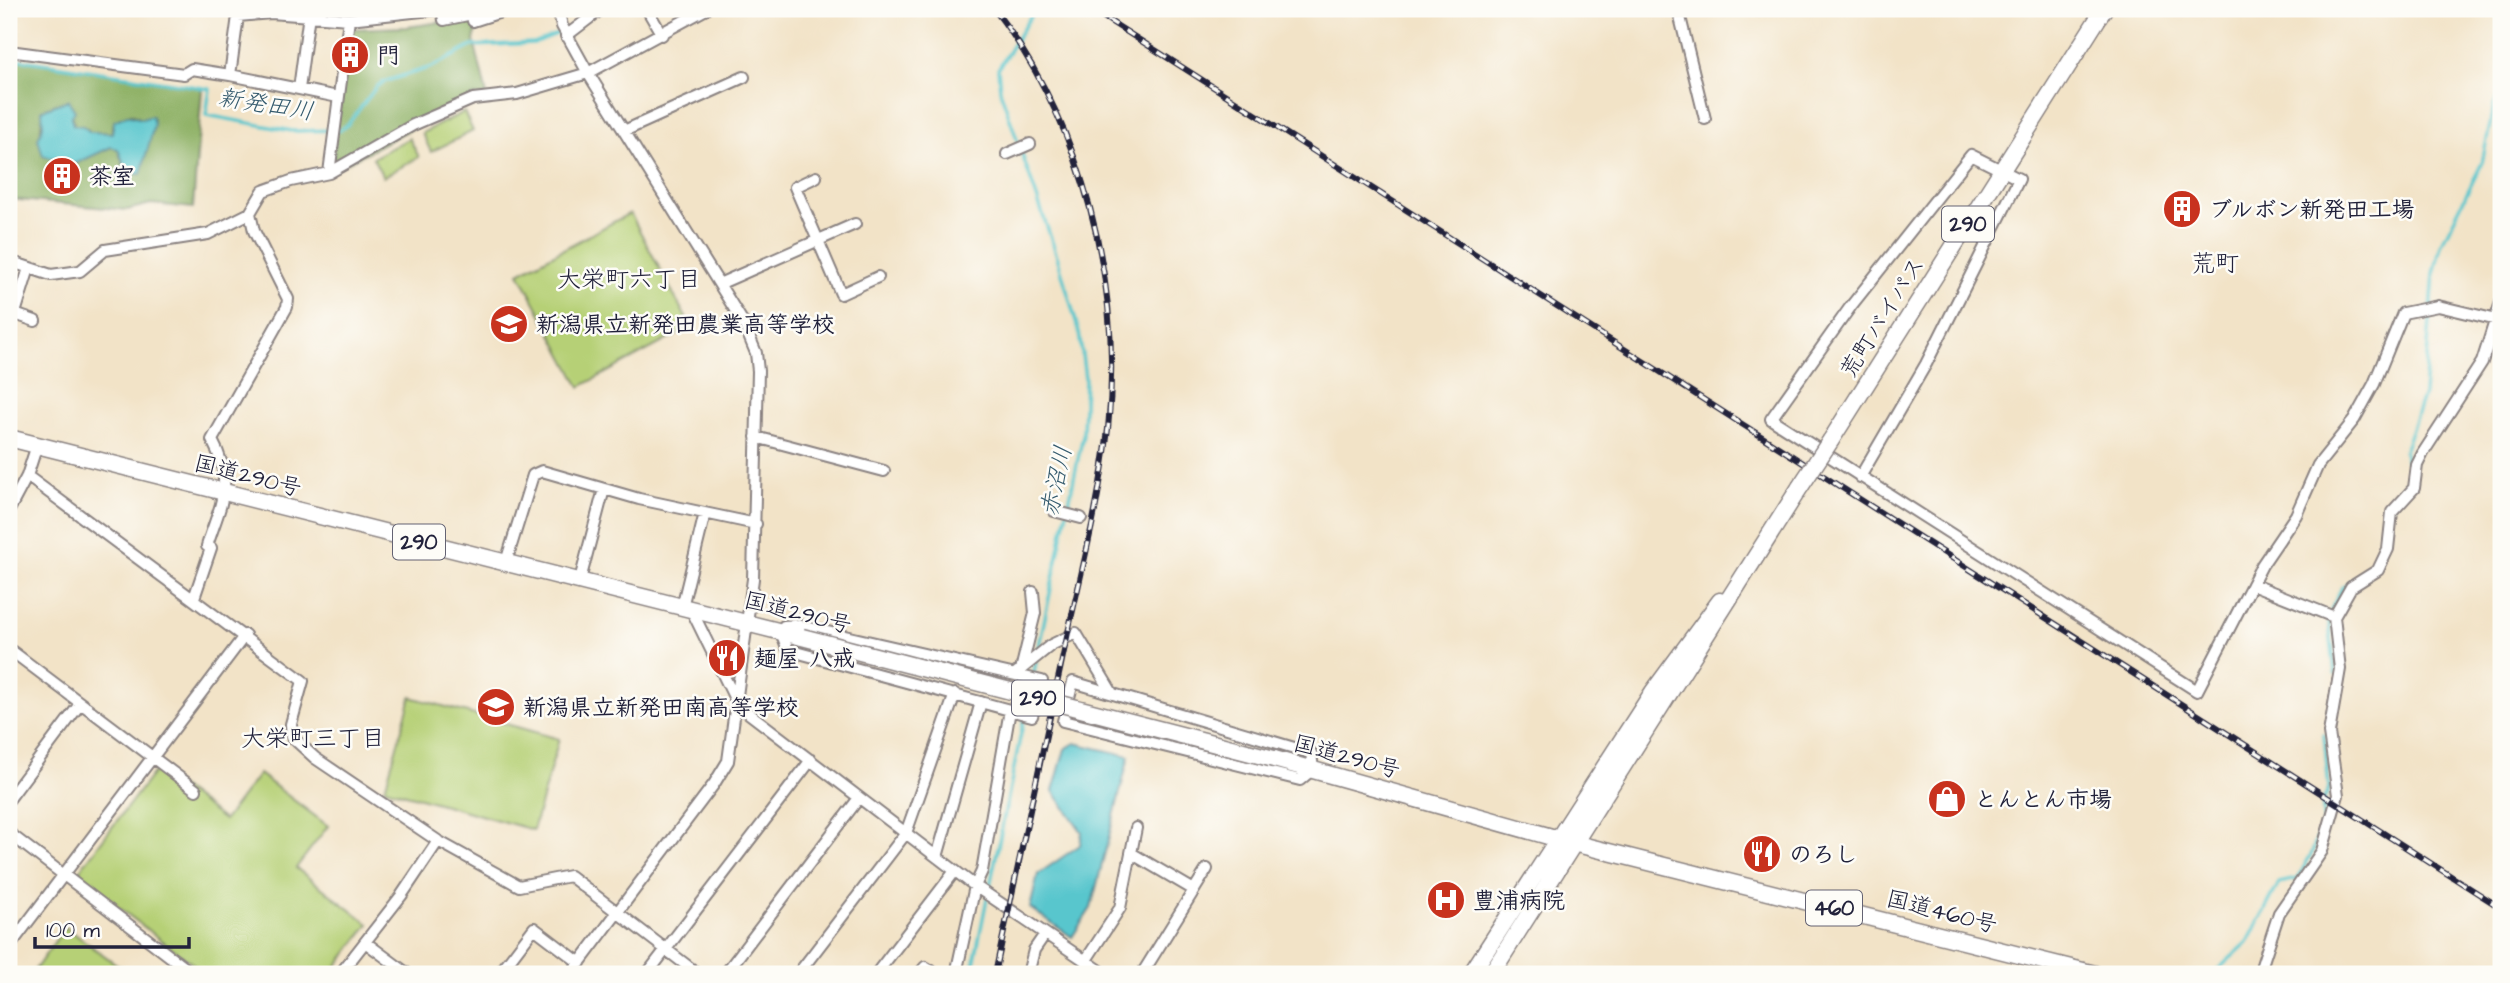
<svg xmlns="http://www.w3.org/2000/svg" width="2510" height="983" font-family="'Architects Daughter','Klee One',sans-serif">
<rect width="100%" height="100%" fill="#fdfcf7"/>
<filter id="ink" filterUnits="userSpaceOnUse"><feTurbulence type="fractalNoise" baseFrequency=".0143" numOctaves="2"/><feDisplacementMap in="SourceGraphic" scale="14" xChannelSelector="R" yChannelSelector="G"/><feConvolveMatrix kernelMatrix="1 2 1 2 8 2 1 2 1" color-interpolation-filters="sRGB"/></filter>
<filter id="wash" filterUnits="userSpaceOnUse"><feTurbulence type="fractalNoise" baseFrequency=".00686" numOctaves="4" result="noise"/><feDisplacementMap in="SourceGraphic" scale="28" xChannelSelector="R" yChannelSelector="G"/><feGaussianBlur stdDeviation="1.57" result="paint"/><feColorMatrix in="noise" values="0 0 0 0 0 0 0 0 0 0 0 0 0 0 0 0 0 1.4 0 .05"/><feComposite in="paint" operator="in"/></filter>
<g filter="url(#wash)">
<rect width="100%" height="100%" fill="#f2e3c7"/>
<path fill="#b6d076" stroke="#6c7958" stroke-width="2" d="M464,112L473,131L431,152L422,133Z
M409,138L419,157L383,177L373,158Z
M630,213L691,327L580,387L519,273Z
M411,697L559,739L533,830L385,788Z
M156,769L224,820L259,774L328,826L296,868L369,924L331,974H206L76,875Z
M65,927L130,974H32Z"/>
<path fill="#90b267" stroke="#596a51" stroke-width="2" fill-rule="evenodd" d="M468,18L477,27L474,41L487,95L474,96L331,171L350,29L407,27Z
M9,58L202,88L193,208L151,204L127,210L9,199ZM68,100L74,125L86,128L90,132L112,133V125L131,114L154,125L140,174L124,168L118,149L111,147L75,164L43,156C41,139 38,124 46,108Z"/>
<path fill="#59c6cd" stroke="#3e7484" stroke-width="2" d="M68,100L75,111L71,117L73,125L83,126L90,132L112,133L114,121L127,115L142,119L152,116L154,125L141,174H128L118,149L111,147L75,164L43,156L38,139L43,126L42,110Z
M1075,743L1129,756L1091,908L1072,937L1030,908L1038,874L1080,845L1082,832L1053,791L1065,749Z"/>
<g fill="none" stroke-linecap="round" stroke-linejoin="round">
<path stroke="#59c6cd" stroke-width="3.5" d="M1035,9L998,69L1000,90L1057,256L1079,332L1085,378L1083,435L1038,651
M9,58L210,89L206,115L292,131L340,130L348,124L377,86L386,81L432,67L472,46L534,43L564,31
M2371,569L2380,554L2386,515L2397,496L2410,484L2411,476L2404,451L2424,394L2434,274L2441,245L2482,163L2494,106L2501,92
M2331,610L2342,587L2361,575
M2329,622L2335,673
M1030,692L1036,662
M989,891L1028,699
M972,974L987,898
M2213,974L2248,942L2279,883L2297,879L2312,853L2323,821V801L2329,788L2324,735"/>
</g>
</g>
<g filter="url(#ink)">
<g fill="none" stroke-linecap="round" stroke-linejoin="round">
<defs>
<path id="minor" d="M442,9L444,20L472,14L473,21L510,9
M558,9L562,26L588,73L744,324L756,353L758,371L753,579L728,761L714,784L571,974
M647,9L662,35
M1678,9L1705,119
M349,19L440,9
M566,36L600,10L608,9
M9,51L184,74L192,69L230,75L238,16L271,13L349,19L329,173
M230,75L338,97
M299,89L309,14
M624,131L744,77
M1007,154L1030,144
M816,177L795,187L841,294L878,277
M9,261L51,275L80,271L105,250L208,234L250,213L263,191L291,181L329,173L413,125L473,99L517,94L588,73L706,9
M719,284L855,224
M9,312L35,321
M15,313L29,268
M756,437L884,471
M27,476L303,681L291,724L292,737L315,758L438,841L519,886L570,876L698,974
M1860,477L1926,364L2019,179L1971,155L1851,306L1771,419L2197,691L2262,565L2296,515L2318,465L2354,420L2374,384L2403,313L2438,306L2497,320
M9,510L27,476L37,445
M1054,511L1081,518
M506,562L533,475L542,471L639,499L756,524
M580,580L604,489
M2252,584L2334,617
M194,598L211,548L207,546C221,502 235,483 212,440L287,307L288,299L254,231L250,213
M682,607L705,513
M691,609L738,705L975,886L1105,974
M797,625L1042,681L1032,716L788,650L781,632L784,626Z
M9,649L196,790
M1021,670L1035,613L1033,592
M1015,674L1051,645L1076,633L1111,691
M1073,682L1311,753L1313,769L1300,780L1063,721Z
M9,799L80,704
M9,833L193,974
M1131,853L1194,890
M937,857L981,702
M365,942L408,974
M9,947L245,635
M1086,960L1120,908L1136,828
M340,974L401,896L438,841
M499,974L534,928L580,963
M647,974L811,760
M725,974L859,798
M798,974L906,833L955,694
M876,974L955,871
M919,974L925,967L937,974
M956,974L975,886L982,871L1010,710
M1028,974L1034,950L1045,934
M1142,974L1207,869
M2259,974L2279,913L2322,851L2338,795L2329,733L2340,669L2334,617L2351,587L2378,570L2388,549L2392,512L2414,488L2417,465L2423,453L2482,362L2501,302"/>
<path id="highway" d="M9,438L802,637
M1831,440L2104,9
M1274,759L1573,843L2095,974
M1471,974L1653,692L1720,601
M1491,974L1800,487"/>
</defs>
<use href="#minor" stroke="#8a8281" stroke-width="14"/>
<use href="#highway" stroke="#8a8281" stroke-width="19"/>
<use href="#minor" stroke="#fff" stroke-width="10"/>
<use href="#highway" stroke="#fff" stroke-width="16"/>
<defs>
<path id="rail" d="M994,9C1083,124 1123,285 1108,429C1100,500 1082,569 1067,637C1042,750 1019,862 995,974
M1091,9L2501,908"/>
</defs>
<use href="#rail" stroke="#22223b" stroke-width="6"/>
<use href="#rail" stroke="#fdfcf7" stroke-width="3.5" stroke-dasharray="10" stroke-linecap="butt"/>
<defs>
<path id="highway-bridge" d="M1800,487L1831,440
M802,637L1274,759"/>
</defs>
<use href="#highway-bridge" stroke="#8a8281" stroke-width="19" stroke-linecap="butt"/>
<use href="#highway-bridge" stroke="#fff" stroke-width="16"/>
</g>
</g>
<defs>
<symbol id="building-disc" viewBox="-11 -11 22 22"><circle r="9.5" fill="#c8321e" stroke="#fdfcf7"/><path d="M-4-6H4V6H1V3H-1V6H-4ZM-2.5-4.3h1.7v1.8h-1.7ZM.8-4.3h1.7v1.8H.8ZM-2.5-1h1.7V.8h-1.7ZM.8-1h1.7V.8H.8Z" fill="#fff"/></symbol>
<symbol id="school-disc" viewBox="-11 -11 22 22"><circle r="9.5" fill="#c8321e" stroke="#fdfcf7"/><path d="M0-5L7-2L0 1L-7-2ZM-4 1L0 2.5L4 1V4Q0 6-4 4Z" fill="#fff"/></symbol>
<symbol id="restaurant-disc" viewBox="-11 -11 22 22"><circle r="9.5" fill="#c8321e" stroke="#fdfcf7"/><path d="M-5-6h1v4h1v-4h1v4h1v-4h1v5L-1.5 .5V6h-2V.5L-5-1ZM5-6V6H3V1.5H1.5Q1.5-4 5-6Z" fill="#fff"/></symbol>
<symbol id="shop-disc" viewBox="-11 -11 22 22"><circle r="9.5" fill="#c8321e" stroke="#fdfcf7"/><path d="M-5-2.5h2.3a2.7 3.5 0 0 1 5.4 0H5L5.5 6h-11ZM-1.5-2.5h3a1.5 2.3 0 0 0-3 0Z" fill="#fff"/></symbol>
<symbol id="hospital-disc" viewBox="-11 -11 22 22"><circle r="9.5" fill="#c8321e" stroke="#fdfcf7"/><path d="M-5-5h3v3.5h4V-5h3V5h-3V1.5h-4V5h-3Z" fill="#fff"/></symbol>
</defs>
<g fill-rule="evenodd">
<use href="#building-disc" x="328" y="33" width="44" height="44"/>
<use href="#building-disc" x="40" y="154" width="44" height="44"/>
<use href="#building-disc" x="2160" y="187" width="44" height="44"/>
<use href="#school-disc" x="487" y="302" width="44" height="44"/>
<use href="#restaurant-disc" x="705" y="636" width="44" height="44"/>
<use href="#school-disc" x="474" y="685" width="44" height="44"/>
<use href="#shop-disc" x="1925" y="777" width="44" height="44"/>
<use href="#restaurant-disc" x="1740" y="832" width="44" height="44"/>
<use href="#hospital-disc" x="1424" y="878" width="44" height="44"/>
</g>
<g text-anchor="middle" stroke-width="5" stroke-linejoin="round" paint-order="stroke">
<g fill="#fdfcf7" stroke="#646373" stroke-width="2">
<rect x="1942" y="206.5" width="52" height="35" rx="5"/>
<rect x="393" y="524.5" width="52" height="35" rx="5"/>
<rect x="1012" y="680.5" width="52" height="35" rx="5"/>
<rect x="1806" y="890.5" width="56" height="35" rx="5"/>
</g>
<g font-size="21" font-weight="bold" fill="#22223b">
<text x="1968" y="231">290</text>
<text x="419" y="549">290</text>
<text x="1038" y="705">290</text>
<text x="1834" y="915">460</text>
</g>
<g font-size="23" font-weight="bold" fill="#22223b" stroke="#fdfcf7" text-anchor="start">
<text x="377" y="63">門</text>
<text x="89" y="184">茶室</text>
<text x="2209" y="217">ブルボン新発田工場</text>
<text x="536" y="332">新潟県立新発田農業高等学校</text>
<text x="754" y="666">麺屋 八戒</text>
<text x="523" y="715">新潟県立新発田南高等学校</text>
<text x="1974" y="807">とんとん市場</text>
<text x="1789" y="862">のろし</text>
<text x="1473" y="908">豊浦病院</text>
</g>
<g font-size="23" fill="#22223b" stroke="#fdfcf7">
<text transform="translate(1882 317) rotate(-58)" y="8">荒町バイパス</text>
<text transform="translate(248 475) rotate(14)" y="8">国道290号</text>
<text transform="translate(798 612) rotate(14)" y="8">国道290号</text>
<text transform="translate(1347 756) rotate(15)" y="8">国道290号</text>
<text transform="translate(1942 911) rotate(14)" y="8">国道460号</text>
</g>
<g font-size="24" font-style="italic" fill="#355b6e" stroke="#fdfcf7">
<text transform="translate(266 104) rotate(9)" y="8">新発田川</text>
<text transform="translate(1056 481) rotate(-78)" y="8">赤沼川</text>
</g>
<g font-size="24" fill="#22223b" stroke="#fdfcf7">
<text x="2215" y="271">荒町</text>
<text x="629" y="287">大栄町六丁目</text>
<text x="313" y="746">大栄町三丁目</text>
</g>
</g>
<rect width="2510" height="983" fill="none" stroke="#fdfcf7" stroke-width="35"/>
<path d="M35 937v10h154v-10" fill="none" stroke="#22223b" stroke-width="3.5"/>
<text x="46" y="937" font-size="21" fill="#22223b" stroke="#fdfcf7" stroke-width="5" paint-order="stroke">100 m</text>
</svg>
